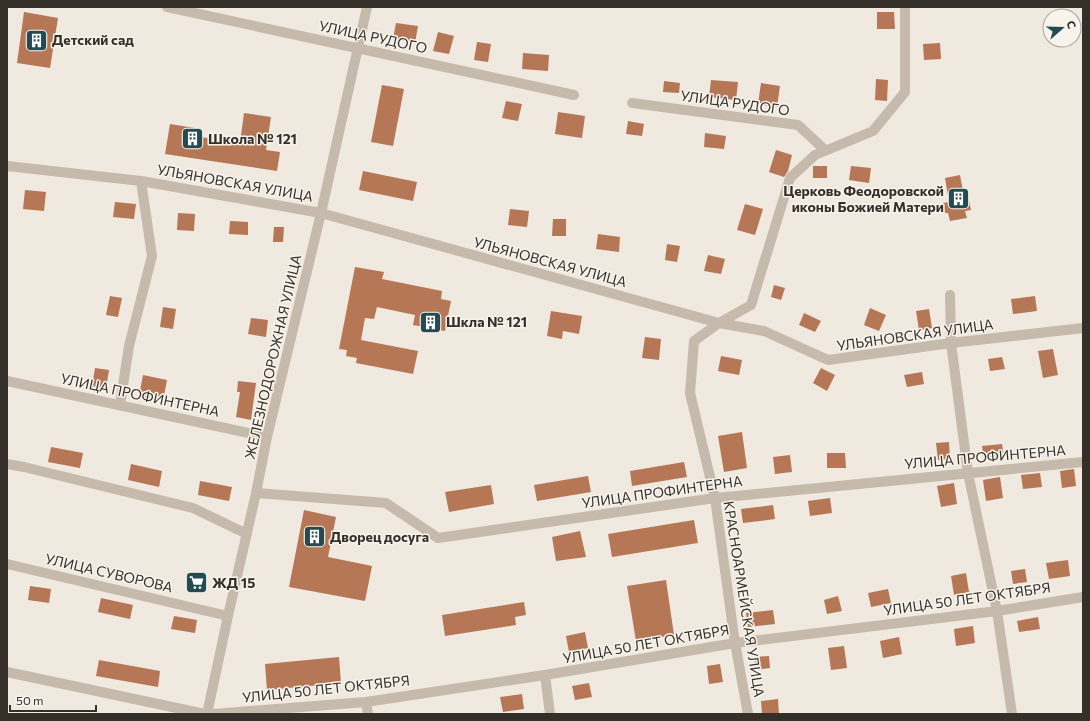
<svg xmlns="http://www.w3.org/2000/svg" width="1090" height="721" font-family="Commissioner,sans-serif">
<rect width="100%" height="100%" fill="#efe9df"/>
<path fill="#b67756" d="M24,12L58,18L50,68L17,63Z
M877,12H894L895,29H877Z
M396,23L418,26L415,43L393,39Z
M438,32L454,36L449,54L433,51Z
M477,42L491,44L488,62L474,60Z
M940,43L941,59L924,60L923,44Z
M523,53L549,55L548,71L522,69Z
M876,79L888,80L887,101L875,100Z
M711,80L738,82L736,100L709,97Z
M664,81L680,83L679,93L663,92Z
M761,83L780,86L777,107L758,104Z
M382,85L404,89L393,146L371,142Z
M506,101L522,104L518,121L502,118Z
M558,112L585,116L582,138L555,134Z
M244,113L271,117L266,150L280,152L277,171L165,154L170,124L195,128L194,136L240,143Z
M628,121L644,124L642,136L626,134Z
M705,133L726,136L724,149L704,147Z
M776,150L792,155L788,171L784,177L769,172Z
M813,166H827V178H813Z
M851,166L871,168L869,183L849,180Z
M363,171L417,182L413,201L359,190Z
M960,175L964,197L968,196L971,210L965,211L967,218L950,221L948,213H945L943,203L949,202L945,178Z
M25,190L46,192L44,211L23,209Z
M115,202L136,204L134,219L113,217Z
M745,204L763,209L755,235L737,230Z
M510,209L529,211L527,227L508,225Z
M178,213L195,214L194,231L177,230Z
M553,219H566V236H552Z
M230,221L248,222V235L229,234Z
M274,227H284L283,242H273Z
M598,234L620,237L619,252L596,249Z
M667,244L680,246L677,262L665,260Z
M708,255L725,259L721,274L704,271Z
M355,267L384,272L382,279L442,291L441,299L451,301L445,331L413,325L415,315L377,307L374,319L365,318L361,340L418,351L413,374L356,363L357,358L346,356L347,350L339,349Z
M774,285L785,288L781,300L771,297Z
M110,296L122,298L118,317L106,315Z
M1035,296L1037,311L1013,314L1011,299Z
M163,307L176,309L173,329L160,327Z
M870,308L886,315L879,331L864,325Z
M929,309L932,328L919,330L916,311Z
M551,311L582,316L579,334L563,331L562,339L547,336Z
M804,313L821,321L815,332L799,325Z
M251,318L268,320L266,337L248,334Z
M645,337L661,339L659,360L642,358Z
M1053,349L1058,375L1043,378L1038,351Z
M721,356L742,360L739,375L718,371Z
M1002,357L1005,369L990,371L988,359Z
M95,368L109,370L106,389L92,386Z
M821,368L835,375L827,391L813,383Z
M922,372L924,384L907,387L904,375Z
M143,375L167,380L163,401L139,396Z
M238,381L256,383L251,420L236,417L240,392H237Z
M742,432L747,468L724,472L718,436Z
M949,442L950,459L938,460L936,443Z
M1002,444L1004,457L984,459L982,446Z
M51,447L83,453L80,468L48,462Z
M827,453H845L846,468H827Z
M790,455L792,472L775,474L773,457Z
M684,462L687,477L632,486L630,471Z
M131,464L162,471L159,487L128,480Z
M1074,469L1076,486L1062,488L1060,471Z
M1040,473L1042,487L1023,489L1021,475Z
M588,476L591,492L537,501L534,485Z
M1000,477L1003,498L986,501L983,480Z
M200,481L232,487L229,501L198,495Z
M954,483L957,504L941,507L937,486Z
M491,485L494,504L449,512L445,492Z
M830,498L832,513L810,516L808,501Z
M773,505L775,519L743,523L741,509Z
M304,510L336,517L328,557L372,566L365,601L289,587Z
M694,520L698,543L612,557L608,534Z
M580,531L586,557L556,561L552,537Z
M1068,560L1070,576L1049,579L1046,563Z
M1025,569L1027,582L1013,584L1011,571Z
M966,573L969,592L954,595L951,576Z
M666,580L674,635L636,641L627,586Z
M30,586L51,589L49,603L28,600Z
M888,589L891,603L871,607L868,593Z
M838,596L842,611L827,614L824,600Z
M101,598L133,605L130,619L98,612Z
M524,602L526,615L515,617L516,625L445,636L442,615Z
M773,610L775,624L748,627L746,613Z
M174,616L197,620L195,633L171,629Z
M1038,617L1040,629L1019,632L1017,621Z
M973,626L975,643L956,646L954,629Z
M585,632L588,648L569,652L566,636Z
M899,637L902,654L883,658L880,641Z
M844,646L847,668L831,670L828,648Z
M769,656L770,668L755,670L754,657Z
M339,657L341,683L267,690L265,664Z
M99,660L160,671L158,687L96,676Z
M720,664L723,682L709,684L707,666Z
M589,683L592,697L575,700L572,686Z
M522,694L524,709L503,712L500,697Z
M778,699L779,714H762L761,701Z"/>
<g fill="none" stroke-linecap="round" stroke-linejoin="round">
<path stroke="#c6baac" stroke-width="10" d="M167,7L574,95
M632,103L798,125L825,150
M7,166L141,181L321,213L719,323L764,331L828,360L951,343L1083,328
M950,295L951,343L968,473L997,611L1012,714
M7,381L267,437
M120,405L129,346L152,256L141,181
M7,464L24,467L193,508L247,534
M256,493L386,503L438,538L715,498L1083,462
M7,564L228,616
M7,672L205,714
M545,675L550,714
M366,702L368,714
M207,714L228,616L256,493L267,437L321,213L367,7
M213,714L366,702L545,675L735,643L997,611L1083,597
M748,714L735,643L715,498L690,393L694,341L719,323L751,305L790,178L815,155L873,131L905,92V7"/>
</g>
<defs>
<symbol id="building-square" viewBox="-11 -11 22 22"><rect x="-9" y="-9" width="18" height="18" rx="4" fill="#254a51" stroke="#f8f3eb"/><path d="M-4-6H4V6H1V3H-1V6H-4ZM-2.5-4.3h1.7v1.8h-1.7ZM.8-4.3h1.7v1.8H.8ZM-2.5-1h1.7V.8h-1.7ZM.8-1h1.7V.8H.8Z" fill="#fff"/></symbol>
<symbol id="supermarket-square" viewBox="-11 -11 22 22"><rect x="-9" y="-9" width="18" height="18" rx="4" fill="#254a51" stroke="#f8f3eb"/><path d="M-6-5.5h2.5l.6 2H6L4.5 2H-2.5L-4.4-4H-6ZM-1.5 3.2a1.3 1.3 0 1 0 .1 0ZM3 3.2a1.3 1.3 0 1 0 .1 0Z" fill="#fff"/></symbol>
</defs>
<g fill-rule="evenodd">
<use href="#building-square" x="24" y="28" width="25" height="25"/>
<use href="#building-square" x="180" y="126" width="25" height="25"/>
<use href="#building-square" x="946" y="186" width="25" height="25"/>
<use href="#building-square" x="418" y="310" width="25" height="25"/>
<use href="#building-square" x="302" y="524" width="25" height="25"/>
<use href="#supermarket-square" x="184" y="570" width="25" height="25"/>
</g>
<g text-anchor="middle" stroke-width="3" stroke-linejoin="round" paint-order="stroke">
<g font-size="14" fill="#352f2a" stroke="#f8f3eb">
<text transform="translate(373 37) rotate(12)" y="5">УЛИЦА РУДОГО</text>
<text transform="translate(735 103) rotate(8)" y="5">УЛИЦА РУДОГО</text>
<text transform="translate(235 183) rotate(10)" y="5">УЛЬЯНОВСКАЯ УЛИЦА</text>
<text transform="translate(550 262) rotate(15)" y="5">УЛЬЯНОВСКАЯ УЛИЦА</text>
<text transform="translate(915 335) rotate(-8)" y="5">УЛЬЯНОВСКАЯ УЛИЦА</text>
<text transform="translate(273 357) rotate(-77)" y="5">ЖЕЛЕЗНОДОРОЖНАЯ УЛИЦА</text>
<text transform="translate(140 395) rotate(12)" y="5">УЛИЦА ПРОФИНТЕРНА</text>
<text transform="translate(985 457) rotate(-5)" y="5">УЛИЦА ПРОФИНТЕРНА</text>
<text transform="translate(662 492) rotate(-8)" y="5">УЛИЦА ПРОФИНТЕРНА</text>
<text transform="translate(109 573) rotate(13)" y="5">УЛИЦА СУВОРОВА</text>
<text transform="translate(744 599) rotate(81)" y="5">КРАСНОАРМЕЙСКАЯ УЛИЦА</text>
<text transform="translate(967 599) rotate(-8)" y="5">УЛИЦА 50 ЛЕТ ОКТЯБРЯ</text>
<text transform="translate(646 644) rotate(-10)" y="5">УЛИЦА 50 ЛЕТ ОКТЯБРЯ</text>
<text transform="translate(326 689) rotate(-6)" y="5">УЛИЦА 50 ЛЕТ ОКТЯБРЯ</text>
</g>
<g font-size="14" font-weight="bold" fill="#352f2a" stroke="#f8f3eb" text-anchor="start">
<text x="52" y="45">Детский сад</text>
<text x="208" y="144">Школа № 121</text>
<text x="944" y="196" text-anchor="end">Церковь Феодоровской<tspan x="944" dy="16">иконы Божией Матери</tspan></text>
<text x="446" y="327">Шкла № 121</text>
<text x="330" y="542">Дворец досуга</text>
<text x="212" y="588">ЖД 15</text>
</g>
</g>
<rect width="1090" height="721" fill="none" stroke="#352f2a" stroke-width="16"/>
<g transform="translate(1062 28) rotate(70)"><circle r="19" fill="#f8f3eb" stroke="#aaa59e"/>
<path d="M0-3L7 15L0 10L-7 15Z" fill="#254a51"/>
<text y="-6" font-size="11" font-weight="bold" text-anchor="middle" fill="#352f2a">С</text>
</g>
<path d="M10 705v6h86v-6" fill="none" stroke="#352f2a" stroke-width="2"/>
<text x="16" y="705" font-size="12" fill="#352f2a" stroke="#f8f3eb" stroke-width="3" paint-order="stroke">50 m</text>
</svg>
